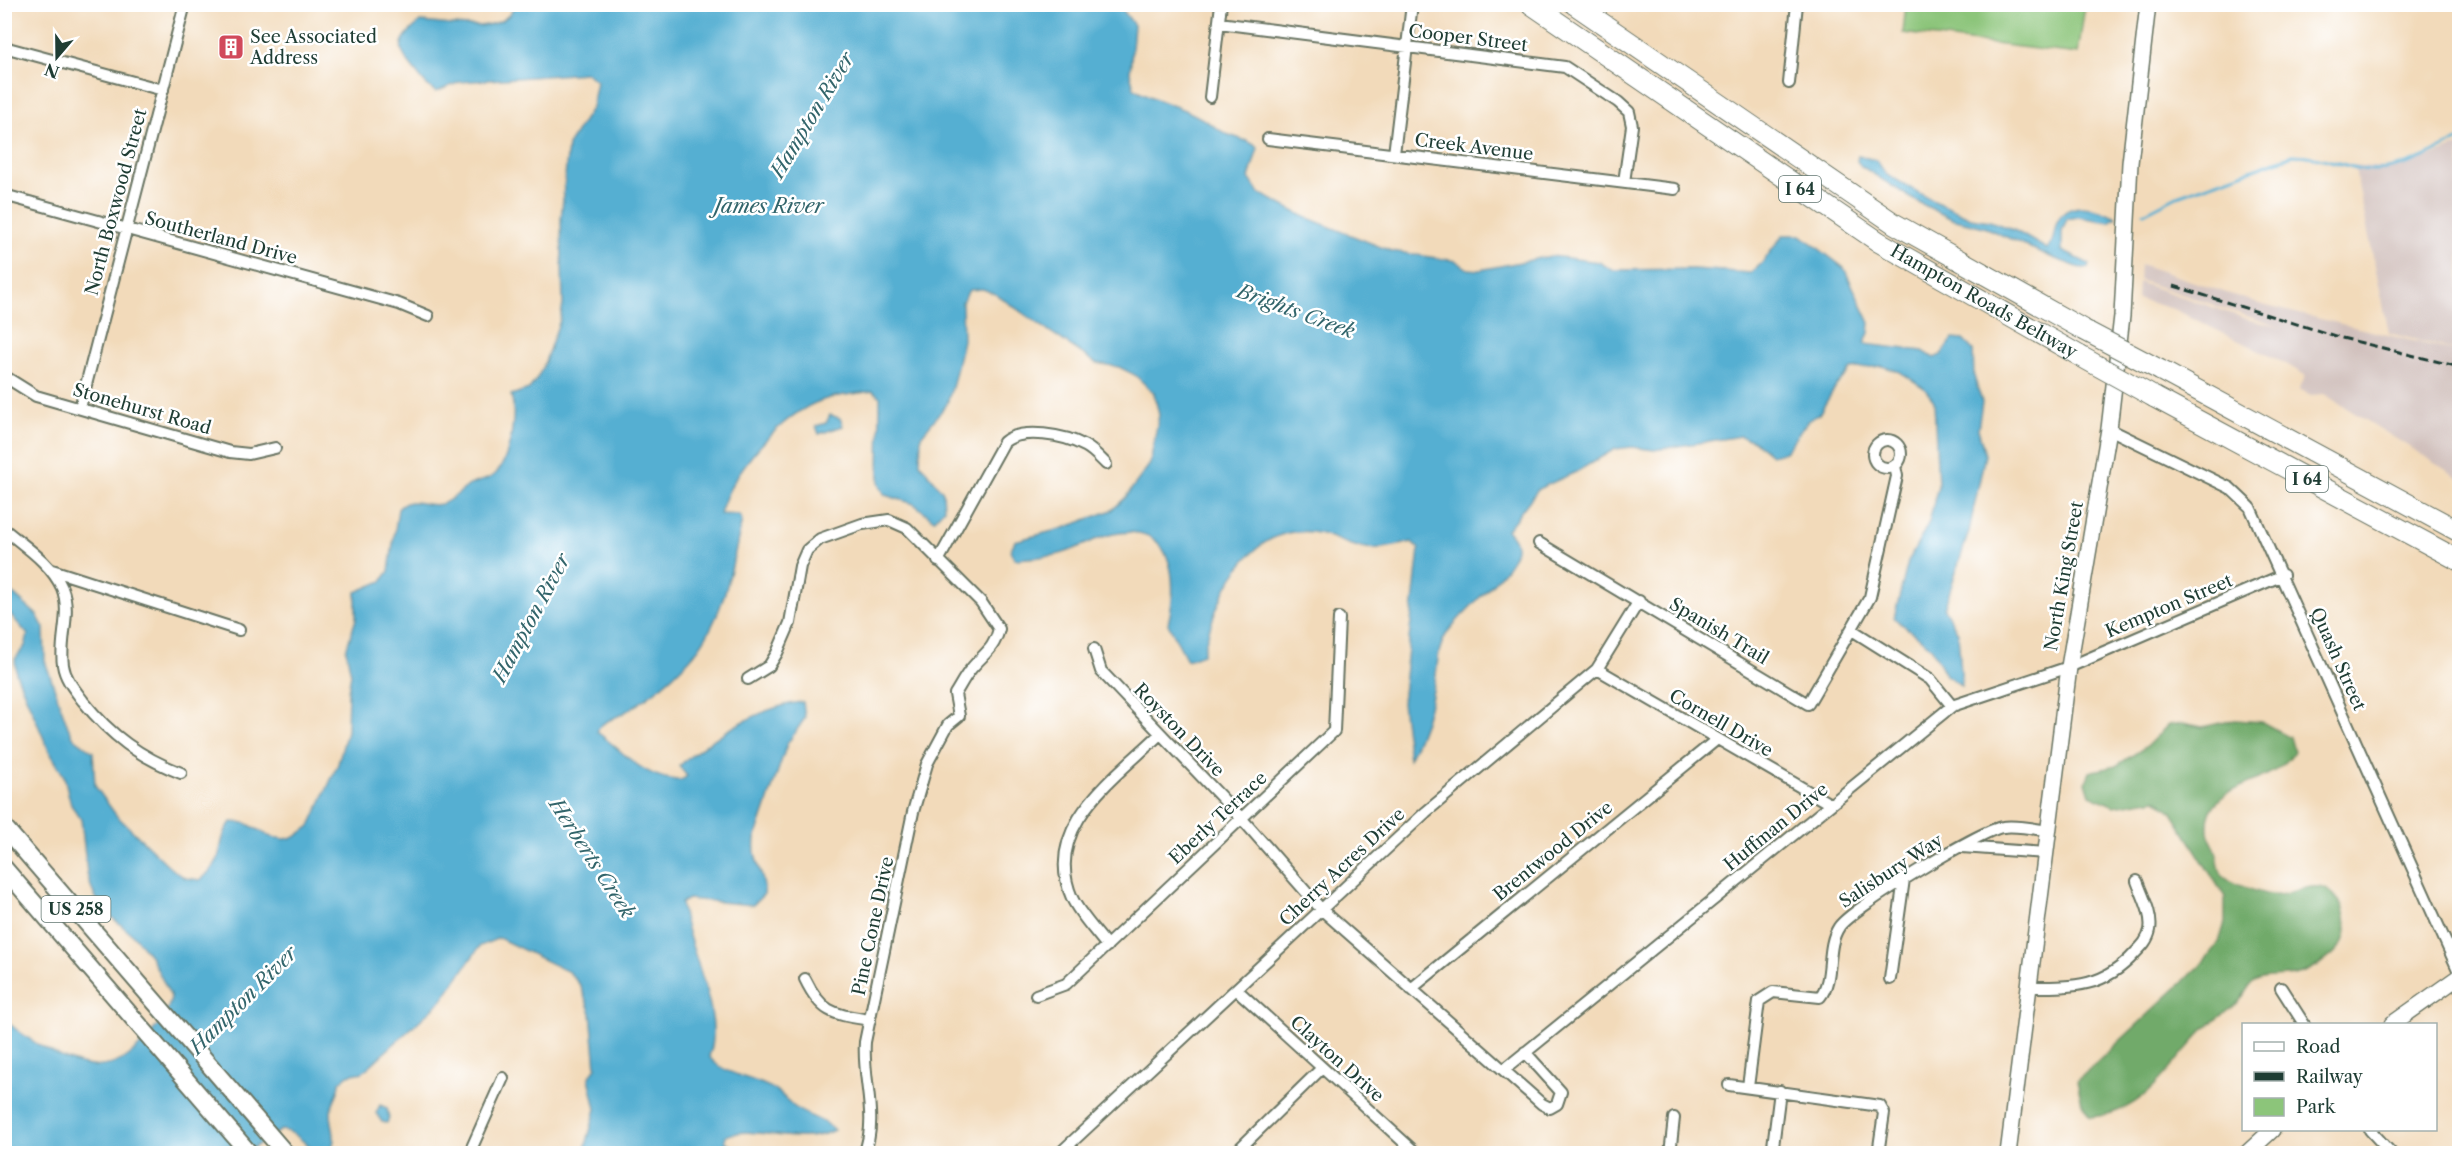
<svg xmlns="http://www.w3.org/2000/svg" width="2464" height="1158" font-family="'Libre Caslon Text',serif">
<rect width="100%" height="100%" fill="#fff"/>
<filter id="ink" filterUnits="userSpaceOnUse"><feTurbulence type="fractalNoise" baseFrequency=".0167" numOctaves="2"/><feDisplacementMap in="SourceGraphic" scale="12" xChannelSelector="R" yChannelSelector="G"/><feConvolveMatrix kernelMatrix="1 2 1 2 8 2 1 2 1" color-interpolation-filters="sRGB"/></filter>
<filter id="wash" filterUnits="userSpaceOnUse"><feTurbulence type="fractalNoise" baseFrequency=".008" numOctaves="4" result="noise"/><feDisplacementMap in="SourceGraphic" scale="24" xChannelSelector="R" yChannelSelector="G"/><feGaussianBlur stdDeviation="1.35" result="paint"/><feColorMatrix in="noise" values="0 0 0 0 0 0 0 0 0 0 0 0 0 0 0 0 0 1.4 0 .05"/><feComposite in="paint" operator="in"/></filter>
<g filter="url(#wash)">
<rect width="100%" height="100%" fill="#f2daba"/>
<path fill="#d0c0bc" d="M2459,146H2460L2459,351L2389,333L2354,165L2394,169Z
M2140,264L2266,306L2459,352V478L2324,394L2311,395L2299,389L2306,376L2288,365L2176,310L2137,299L2138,282L2250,320L2283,328L2139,280Z"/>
<path fill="#8cc57a" stroke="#568157" stroke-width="1.5" d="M1906,5H2085L2078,54L1903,33Z"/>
<path fill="#71aa6a" stroke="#48744f" stroke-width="1.5" d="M2235,720L2262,722L2290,737L2294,751C2274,789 2204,780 2208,830C2208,838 2214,844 2216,851C2219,859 2217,870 2224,877C2232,884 2269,897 2279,895C2300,892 2317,878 2334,895C2337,899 2340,901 2342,906C2346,918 2349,933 2341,945C2331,960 2305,975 2287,976C2277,977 2261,975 2252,983C2246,989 2243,999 2236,1005C2226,1013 2214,1020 2204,1030C2167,1066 2148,1113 2090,1117L2082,1104L2077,1081L2200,966L2219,942L2225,923V897L2171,811L2156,799L2114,806L2090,795L2086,782L2090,772L2116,766L2147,746L2168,725L2183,723L2202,727Z"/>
<path fill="#54afd2" stroke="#3a7683" stroke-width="1.5" d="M515,4L1119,5L1134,25L1130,73L1134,88C1154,101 1177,105 1197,116C1208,121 1217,130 1229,135C1239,139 1250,140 1258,148L1249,178L1259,193L1305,217L1391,251L1456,261L1468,269L1480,270L1551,256L1599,262L1612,270L1693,269L1751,273L1762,263L1783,235H1801L1844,268L1870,323L1869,333L1864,344L1923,351L1934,358L1941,355L1953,339L1963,340L1973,350L1974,376L1982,402L1978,429L1985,455L1969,531L1944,609L1958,633L1962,686L1946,675L1931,647L1894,618L1908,562L1929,522L1938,486L1934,401L1924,388L1900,372L1882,366L1851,369L1836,386L1819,414L1807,422L1785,452L1771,455L1754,441L1740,436L1654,450L1632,447L1615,449L1576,472L1538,489L1507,530C1512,535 1517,541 1516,549C1513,571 1462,611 1447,633C1437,648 1438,664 1435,681C1430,709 1422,734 1409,759L1402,703L1419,549L1412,542C1392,547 1372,552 1352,545C1340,542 1329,535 1317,533C1248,520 1215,600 1203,654L1187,660L1168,624C1178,581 1175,521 1113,534C1093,538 1076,551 1056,555C1043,557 1028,558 1015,559L1010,551L1015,541L1064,528L1112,510L1125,498L1150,464L1159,415L1154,393L1135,375L1119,367L1096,363L995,294L983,289L969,290L962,302L963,340L953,384L947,404L921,436L920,463L943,492L944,509L934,520L914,504L885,495L879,484L880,397L873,391C857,394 838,394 823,400C781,414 731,472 720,514L739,515L742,520C732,567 723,624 689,660C669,681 646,700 622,714C613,719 600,722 597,732C622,750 639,774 670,779C677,780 681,782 687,776L679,766C711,738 760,706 803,702L805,718L787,744L755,839C752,863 766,874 764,894L753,905L688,899L681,903C687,947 726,1017 709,1056C719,1074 759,1079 775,1090C783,1095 789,1103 797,1109C809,1117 823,1119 834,1130C798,1149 753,1123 726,1136L725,1141L740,1153H584L596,1109L589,1078L596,1067L591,1013L580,985L569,972L499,938L480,946L441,1001L363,1072L348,1075L340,1082C340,1094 331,1101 331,1113C331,1127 340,1142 327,1153C308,1153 300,1131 281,1130L245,1153H5L4,1019C26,1039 72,1070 103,1066C122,1064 136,1051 148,1037C158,1025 169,1012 171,997L151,957L134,936L102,909L92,890L87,873L81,819L71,805L64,776L49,751L16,673L15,659L25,646L28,635L5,608V587L37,615L44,628L45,661L68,727L74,738L93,752L95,786L116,815L172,869L185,878L200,880C229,858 214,844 231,822L246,823L271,837L285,839L295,837L310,826L338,764L347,731L348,691L351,674L346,650L356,619V592L382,581L389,571L398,509C412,494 423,508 441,504C451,501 460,492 468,486C476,481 487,481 494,475C510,462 517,414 511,395L529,389L536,380L543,367L560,320L563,305L561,220L568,145L592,107L597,81L586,73L460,82L436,92C427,86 423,81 416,72C397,49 395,43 420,22C444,23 506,38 515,4Z
M1858,156L1876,160L1886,174L1928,198L1971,218L1990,221L2016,231L2047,249C2055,242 2053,232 2057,222C2068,199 2099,207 2116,217L2109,222L2078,217L2067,219L2062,232V251L2089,264L2088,268L2083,269L2053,258L1984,227L1952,219L1914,200L1861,166L1857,161Z
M830,415L840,418L843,426L819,434L816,426L826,423Z
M380,1105L387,1108L389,1118L387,1123L382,1122L376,1113Z"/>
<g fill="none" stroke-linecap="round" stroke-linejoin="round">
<path stroke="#54afd2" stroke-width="3" d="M2144,213L2177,196L2293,155C2317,155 2335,163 2357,168C2393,177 2428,154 2460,140"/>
</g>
</g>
<g filter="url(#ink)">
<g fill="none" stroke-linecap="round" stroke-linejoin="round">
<defs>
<path id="street" d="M1219,23L1565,67L1618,102L1629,112L1632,126L1624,182
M4,47L163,90
M1789,83L1797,4
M1210,97L1221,4
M1268,139L1675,189
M1394,154L1412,4
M4,195L399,304L428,316
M4,376L36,396L230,452L249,454L275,448
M80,408L185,4
M2109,429L2230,488L2250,507L2460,974
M1873 454a14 14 0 1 1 28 0a14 14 0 1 1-28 0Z
M4,529C24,546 51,563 62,588C72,613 59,639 63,665C65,679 75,690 83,701C111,736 140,757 181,773
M1539,543L1808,704L1870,597L1897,476L1895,466
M938,561L1004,442C1022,427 1065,435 1085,446C1093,450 1100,458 1106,464
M52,570L239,630
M1852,630L1930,679L1952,706
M1094,649L1101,671L1242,819L1321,909L1542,1104L1550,1108L1557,1104L1561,1092L1525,1052
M1597,669L1830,804
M748,679L769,666L777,653L790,623L800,566L807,550L820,539L862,524L889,520L907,528L981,602L999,629C994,650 983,654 971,669C965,676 960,686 955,694L959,716L948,725L927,764L913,812L865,1042C862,1080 879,1117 864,1154
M1962,847L2046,853
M1107,946C1096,931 1080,915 1072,898C1041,827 1115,778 1160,734
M805,979C822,1014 833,1014 870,1020
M1890,979L1904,879
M2029,987C2073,987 2104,988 2135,953C2142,946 2148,940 2150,930C2153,915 2142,895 2137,881
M2281,988L2304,1024
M1236,989L1417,1154
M1411,989L1716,740
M1036,995L1066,984L1334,731L1339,618
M1505,1069L1952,706L2069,667L2283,575
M1729,1085L1880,1106L1884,1113L1878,1154
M1748,1087L1759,1001L1773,992L1820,997C1835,978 1825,948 1839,927C1849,910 1982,829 2003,827C2017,825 2035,829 2049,831
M2370,1130L2392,1154
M469,1154L503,1078
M1059,1154L1426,812L1597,669L1639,601
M1234,1154L1322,1068
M1670,1154L1674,1118
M1772,1154L1780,1091"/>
<path id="secondary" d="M2392,1024L2460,976
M2008,1154L2069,667L2109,429L2122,316L2130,163L2148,4
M2246,1154L2272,1130"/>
<path id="primary" d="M4,827L286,1154
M4,868L250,1154"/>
<g id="highway">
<path id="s1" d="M1531,4L1879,242L2080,356"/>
<path d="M1574,4L1895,224L2084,330"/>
<path d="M2160,370L2460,532"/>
<path d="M2154,397L2460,561"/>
</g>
</defs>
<use href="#street" stroke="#697463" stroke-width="14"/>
<use href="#secondary" stroke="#697463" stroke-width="18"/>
<use href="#primary" stroke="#697463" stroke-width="20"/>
<use href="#highway" stroke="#697463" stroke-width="22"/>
<use href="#street" stroke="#fff" stroke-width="10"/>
<use href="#secondary" stroke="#fff" stroke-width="15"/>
<use href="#primary" stroke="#fff" stroke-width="16"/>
<use href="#highway" stroke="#fff" stroke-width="20"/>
<path stroke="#1f3d34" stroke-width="3" stroke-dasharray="9 4.5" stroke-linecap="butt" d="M2174,286L2342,338L2460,367"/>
<defs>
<path id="highway-bridge" d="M2084,330L2160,370
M2080,356L2154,397"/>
</defs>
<use href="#highway-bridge" stroke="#697463" stroke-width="22" stroke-linecap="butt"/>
<use href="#highway-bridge" stroke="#fff" stroke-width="20"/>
</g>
</g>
<defs>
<symbol id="building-square" viewBox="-11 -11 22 22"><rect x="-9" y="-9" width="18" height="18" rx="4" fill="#d1495b" stroke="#fff"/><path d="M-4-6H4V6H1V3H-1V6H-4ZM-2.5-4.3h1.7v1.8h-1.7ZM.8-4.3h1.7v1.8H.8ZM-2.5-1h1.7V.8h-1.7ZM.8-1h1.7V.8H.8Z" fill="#fff"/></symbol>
</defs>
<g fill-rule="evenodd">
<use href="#building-square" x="216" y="32" width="30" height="30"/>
</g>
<g text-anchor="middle" stroke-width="5" stroke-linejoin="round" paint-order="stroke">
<g fill="#fff" stroke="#627771" stroke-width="1.5">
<rect x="1779" y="176" width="42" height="26" rx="4.5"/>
<rect x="2286" y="466" width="42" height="26" rx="4.5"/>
<rect x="41.5" y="896" width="69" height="26" rx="4.5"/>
</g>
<g font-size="16" font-weight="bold" fill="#1f3d34">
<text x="1800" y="195">I 64</text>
<text x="2307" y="485">I 64</text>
<text x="76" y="915">US 258</text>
</g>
<g font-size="18" fill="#1f3d34" stroke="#fff" text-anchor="start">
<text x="250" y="43">See Associated<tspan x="250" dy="21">Address</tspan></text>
</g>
<g font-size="18" fill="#1f3d34" stroke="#fff">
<text transform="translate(1468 38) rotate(7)" y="6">Cooper Street</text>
<text transform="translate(1474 147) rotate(7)" y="6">Creek Avenue</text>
<text transform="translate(116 202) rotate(-75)" y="6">North Boxwood Street</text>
<text transform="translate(221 238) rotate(15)" y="6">Southerland Drive</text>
<text dy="6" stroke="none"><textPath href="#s1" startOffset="542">Hampton Roads Beltway</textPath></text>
<text transform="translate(142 409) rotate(16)" y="6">Stonehurst Road</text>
<text transform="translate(2064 576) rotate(-80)" y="6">North King Street</text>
<text transform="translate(2169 606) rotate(-23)" y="6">Kempton Street</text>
<text transform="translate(1719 631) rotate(31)" y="6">Spanish Trail</text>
<text transform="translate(2338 659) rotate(66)" y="6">Quash Street</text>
<text transform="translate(1721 723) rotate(30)" y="6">Cornell Drive</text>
<text transform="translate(1179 730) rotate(46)" y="6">Royston Drive</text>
<text transform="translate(1218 818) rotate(-43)" y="6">Eberly Terrace</text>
<text transform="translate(1776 827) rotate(-39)" y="6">Huffman Drive</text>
<text transform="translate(1553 851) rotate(-39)" y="6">Brentwood Drive</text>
<text transform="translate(1342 867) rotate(-43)" y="6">Cherry Acres Drive</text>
<text transform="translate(1891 871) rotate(-33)" y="6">Salisbury Way</text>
<text transform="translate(873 926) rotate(-78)" y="6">Pine Cone Drive</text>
<text transform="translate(1337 1059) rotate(42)" y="6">Clayton Drive</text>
</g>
<g font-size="20" font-style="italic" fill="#32656b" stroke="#fff">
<text transform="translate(812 115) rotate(-59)" y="7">Hampton River</text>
<text x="769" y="213">James River</text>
<text transform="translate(1296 311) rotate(20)" y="7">Brights Creek</text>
<text transform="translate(531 618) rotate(-62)" y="7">Hampton River</text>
<text transform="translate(592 858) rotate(57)" y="7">Herberts Creek</text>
<text transform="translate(243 1000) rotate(-45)" y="7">Hampton River</text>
</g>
</g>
<rect width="2464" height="1158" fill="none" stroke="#fff" stroke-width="24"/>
<rect x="2242" y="1023" width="195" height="108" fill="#ffffff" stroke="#a5b1ae" stroke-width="1.5"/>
<rect x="2254" y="1042" width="30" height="9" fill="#ffffff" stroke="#a5b1ae" stroke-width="1.5"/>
<text x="2296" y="1053" font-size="18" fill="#1f3d34">Road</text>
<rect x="2254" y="1072" width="30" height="9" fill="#1f3d34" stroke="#a5b1ae" stroke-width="1.5"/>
<text x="2296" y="1083" font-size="18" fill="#1f3d34">Railway</text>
<rect x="2254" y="1098" width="30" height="18" fill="#8cc57a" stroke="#a5b1ae" stroke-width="1.5"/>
<text x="2296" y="1113" font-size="18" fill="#1f3d34">Park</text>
<g transform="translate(57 57) rotate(200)" stroke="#ffffff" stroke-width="4.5" paint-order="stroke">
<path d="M0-4.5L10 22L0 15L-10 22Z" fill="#1f3d34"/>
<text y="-9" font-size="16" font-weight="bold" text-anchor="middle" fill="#1f3d34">N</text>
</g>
</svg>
